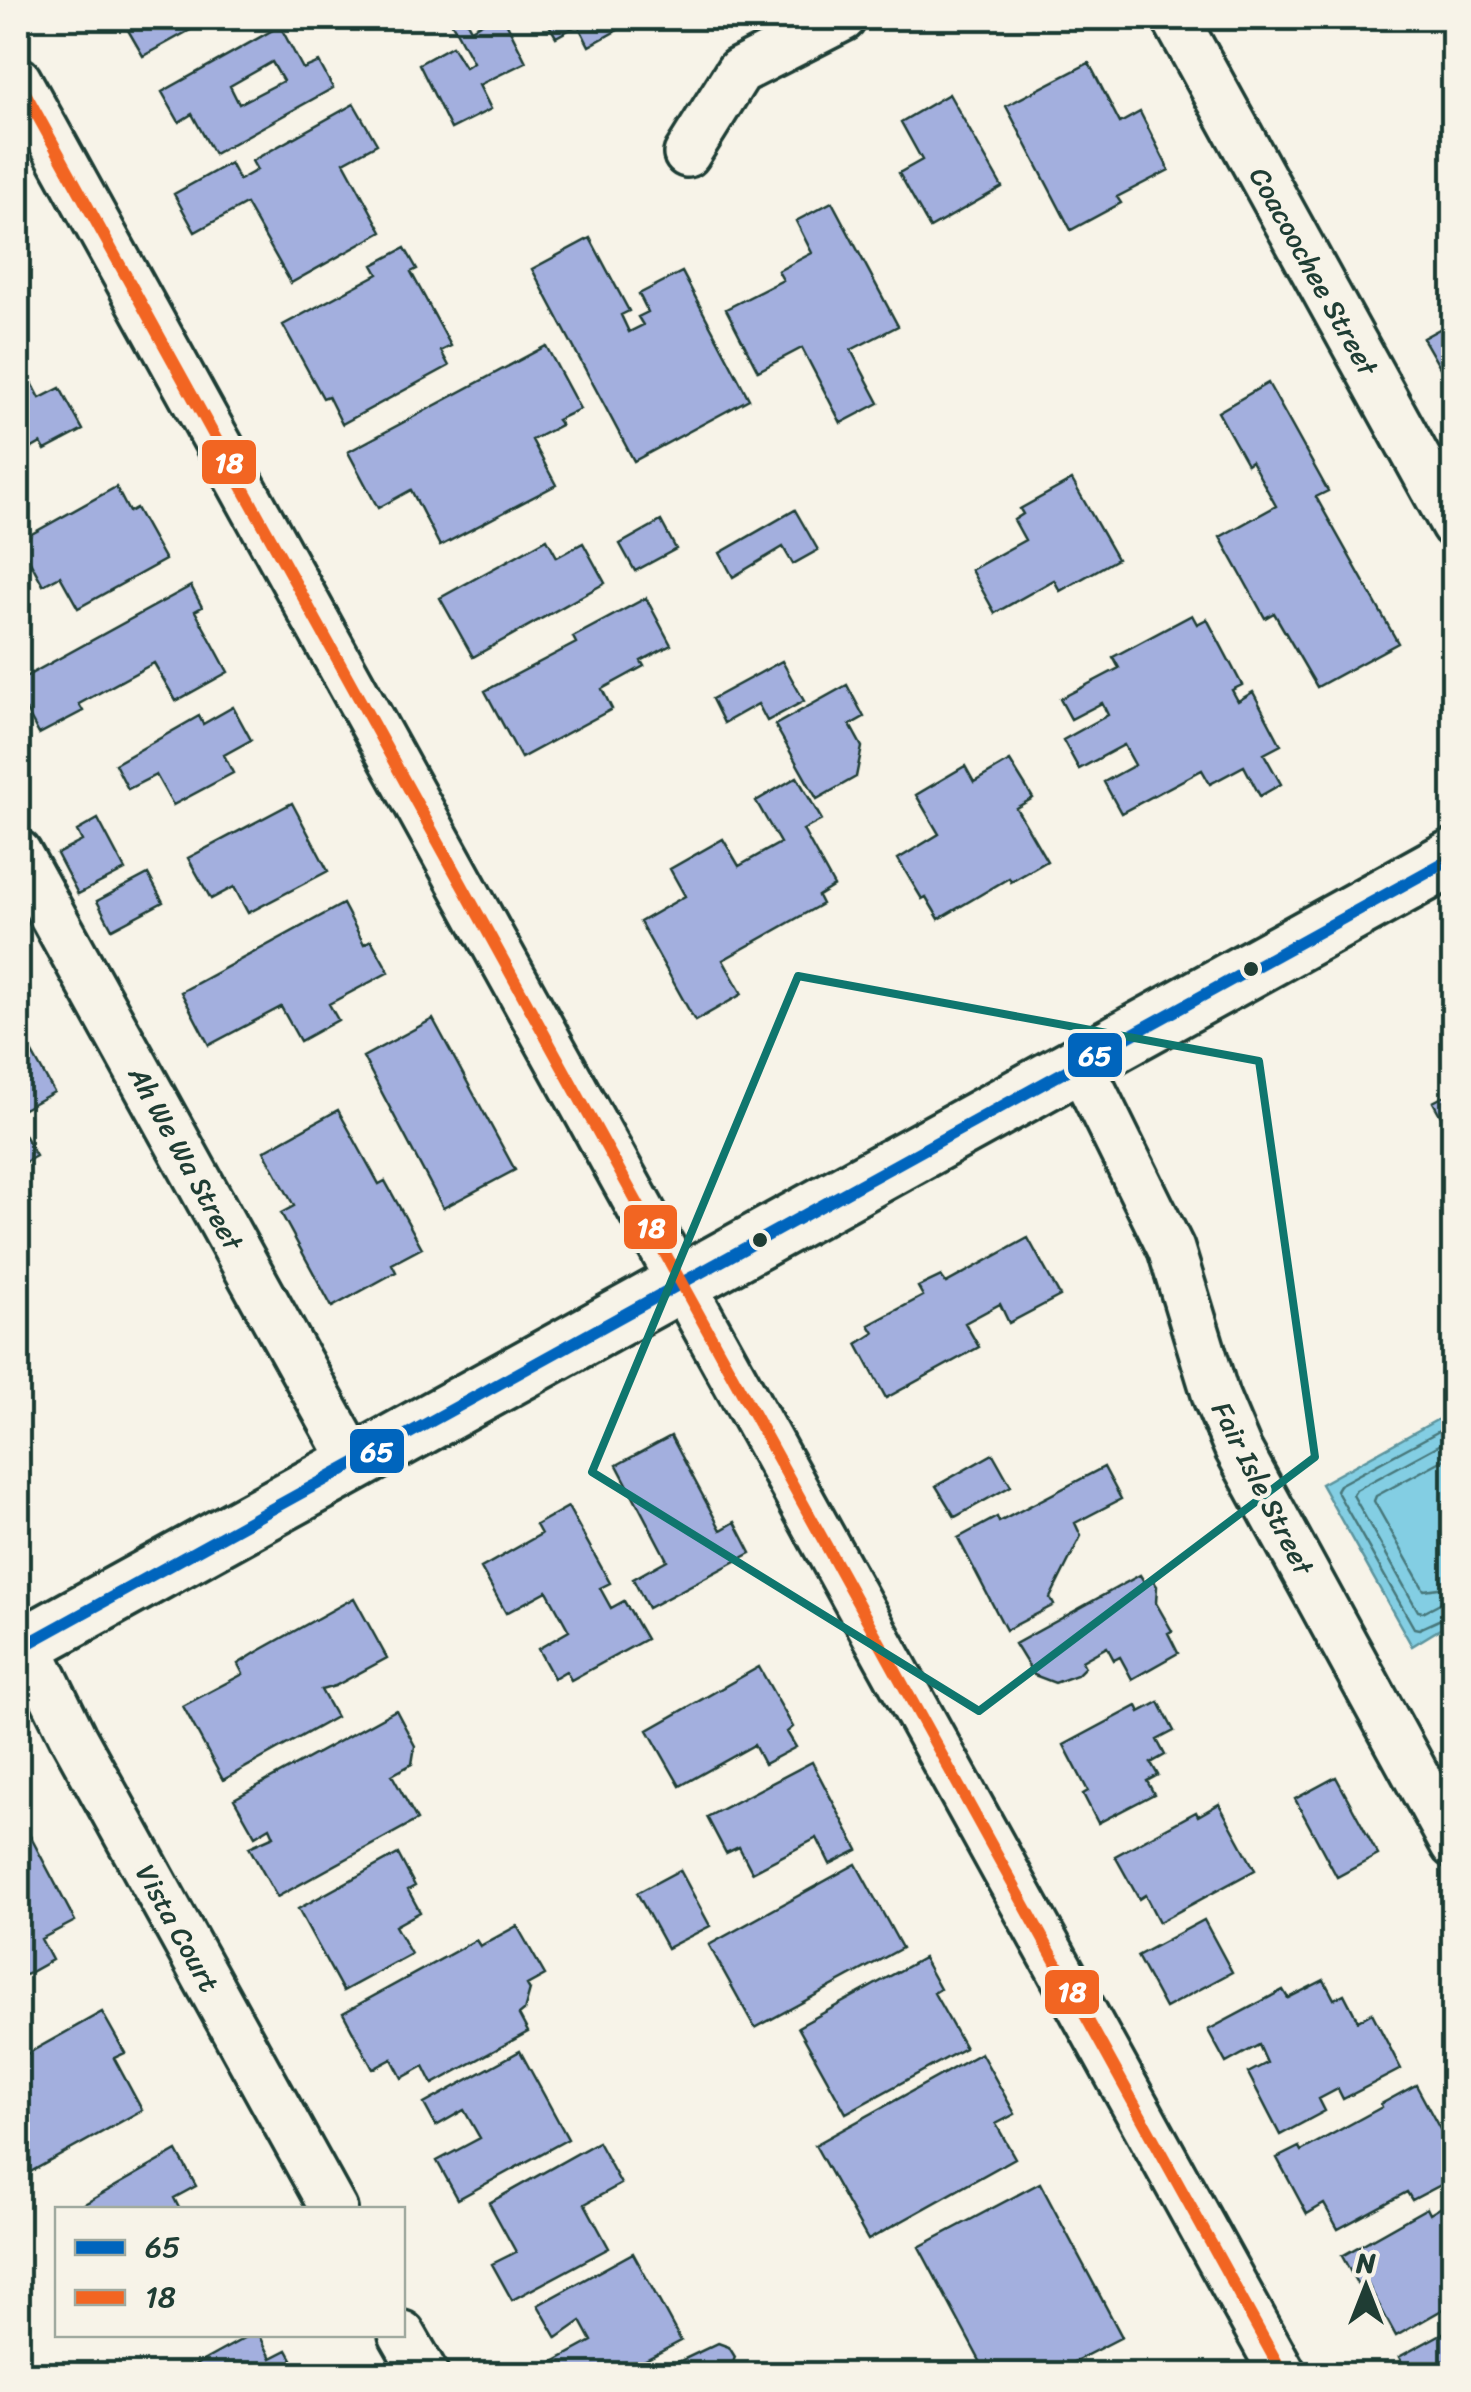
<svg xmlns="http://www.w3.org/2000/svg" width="1471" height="2392" font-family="Sriracha,sans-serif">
<rect width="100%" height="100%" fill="#f7f3e8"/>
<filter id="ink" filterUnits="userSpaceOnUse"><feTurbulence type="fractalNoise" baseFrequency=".01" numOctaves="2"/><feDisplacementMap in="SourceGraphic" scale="20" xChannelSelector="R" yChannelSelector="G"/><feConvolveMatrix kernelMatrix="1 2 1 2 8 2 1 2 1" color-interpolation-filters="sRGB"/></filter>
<g filter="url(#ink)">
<path fill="#83cee3" stroke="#5b949d" stroke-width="2.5" d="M1453,1411V1621L1412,1646L1321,1484Z"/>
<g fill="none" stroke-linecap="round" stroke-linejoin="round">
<path stroke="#47777a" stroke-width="2.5" d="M1454,1423L1339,1485L1336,1490L1414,1628L1419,1629L1454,1613
M1454,1437L1356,1490L1353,1495L1418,1611L1423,1612L1442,1602L1454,1601
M1454,1454L1376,1496L1374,1501L1424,1590L1454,1586"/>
</g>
<path fill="#a3afde" stroke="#1f3d34" stroke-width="2.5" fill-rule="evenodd" d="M121,18H212L143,56Z
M449,18H465L471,29L491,18H504L526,62L479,85L491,109L451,129L419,64L452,46L465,67L473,62Z
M545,18H630L632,22L589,46L578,25L556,37Z
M280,26L303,69L319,62L333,88L214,154L192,114L179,122L162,92ZM272,62L283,81L239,104L230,86Z
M1089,63L1120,123L1140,112L1169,170L1117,197L1121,203L1071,230L1006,106Z
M949,94L1002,187L930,228L899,173L922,160L901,122Z
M354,104L377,144L344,162L382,232L291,283L246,204L195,232L174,194L230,163L239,180L257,170L252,161Z
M832,202L898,326L851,350L879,403L841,423L802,348L758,371L726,309L783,280L778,271L812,253L796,221Z
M590,238L629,311L621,315L629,332L643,325L638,317L648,312L639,294L682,272L749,399L634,461L532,269Z
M405,248L417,269L411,272L451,346L441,351L449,366L342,424L328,396L323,398L283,325L378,274L373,265Z
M1454,321V392L1423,338Z
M546,346L580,409L557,420L561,425L532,440L556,485L440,546L411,490L378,508L348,452Z
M18,356L40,398L60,388L83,430L45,450L41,443L18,456Z
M1268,383L1328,491L1316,497L1398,643L1317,687L1274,613L1265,618L1220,537L1276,506L1251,461L1247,464L1218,412Z
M1072,480L1117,559L1060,591L1054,580L995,613L971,570L1025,540L1014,520L1023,514L1020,509Z
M116,487L129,512L136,508L165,560L78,608L60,576L43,585L19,541Z
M795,510L818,550L793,564L783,547L733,577L720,553Z
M661,521L676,549L635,571L620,544Z
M547,539L557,557L583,543L605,583L473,657L440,598Z
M191,586L202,607L195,611L228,672L176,701L154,663L79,704L83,711L39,734L18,695V681Z
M646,598L671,645L641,661L644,666L602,689L612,709L521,758L485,691L576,643L573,637Z
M1192,615L1197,624L1207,619L1242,685L1232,690L1238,701L1253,692L1281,745L1264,754L1281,784L1260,796L1244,766L1210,784L1202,770L1121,813L1104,782L1135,765L1124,745L1079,769L1063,740L1108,715L1102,703L1071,719L1060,699L1119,668L1113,657Z
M782,661L804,701L767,721L758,704L724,723L712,699Z
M847,685L864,717L850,725L862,747L856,777L817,799L775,725Z
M233,707L251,740L224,755L233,773L173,805L156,775L128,789L115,764L199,716L203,724Z
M1010,761L1033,798L1016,808L1047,861L1011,882L1009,878L939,919L926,897L922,899L898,859L939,834L916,795L965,766L974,782Z
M797,777L822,820L803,830L834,886L818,896L822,904L723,960L742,994L695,1021L640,922L685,896L670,869L723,839L739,866L780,843L756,801Z
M292,803L328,871L248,913L234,887L211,899L188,858Z
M98,819L125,870L78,894L57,854L82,841L77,831Z
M148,874L163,902L112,929L97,901Z
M343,904L364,944L371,940L389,972L329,1004L338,1020L300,1041L281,1007L209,1045L181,992Z
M433,1019L515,1170L443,1208L363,1057Z
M18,1028L54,1092L18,1112Z
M1454,1091V1140L1433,1102Z
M338,1110L379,1184L385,1181L422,1248L392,1264L396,1272L332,1307L281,1213L294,1206L264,1151Z
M18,1124L36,1156L18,1166Z
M1028,1238L1060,1296L1009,1323L1000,1304L965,1323L979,1347L886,1398L857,1344L874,1333L869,1325L923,1296L918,1287L941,1276L946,1283Z
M671,1436L721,1530L735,1522L751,1553L648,1608L633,1579L667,1560L617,1465Z
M993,1454L1011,1486L955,1517L936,1486Z
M1104,1467L1121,1499L1075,1523L1081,1536L1050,1598L1054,1605L1006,1630L958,1538L997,1517L999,1522Z
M568,1507L610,1583L600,1588L611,1608L624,1601L646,1639L571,1680L566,1671L554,1678L538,1649L569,1631L547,1591L506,1613L481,1568L541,1534L536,1525Z
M1140,1575L1145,1583L1152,1579L1157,1586L1156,1603L1172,1631L1168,1633L1178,1653L1132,1679L1120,1657L1114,1660L1107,1647L1082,1661L1085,1667L1077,1675L1055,1683L1034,1675L1015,1644Z
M354,1598L387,1658L335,1686L321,1690L336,1717L223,1780L183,1706L243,1674L238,1664L257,1652Z
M759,1667L793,1727L787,1732L796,1747L764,1764L754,1745L680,1786L648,1730Z
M1159,1702L1174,1731L1157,1740L1165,1755L1151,1763L1158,1775L1147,1781L1154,1794L1098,1823L1083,1794L1088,1791L1064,1745L1137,1706L1140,1712Z
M396,1710L415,1746L412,1764L392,1775L417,1820L277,1897L249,1847L274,1836L270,1827L255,1836L234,1799Z
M812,1762L858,1850L830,1864L817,1838L752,1872L739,1847L726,1853L707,1817Z
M1336,1777L1378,1855L1337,1877L1295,1799Z
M1219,1804L1255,1870L1159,1922L1145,1895L1139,1899L1115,1856L1196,1812L1198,1816Z
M27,1830L75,1921L41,1939L52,1960L18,1979V1835Z
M398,1854L415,1886L408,1890L420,1912L395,1926L411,1954L343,1991L298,1909Z
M856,1864L902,1948L755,2028L709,1945Z
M680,1870L710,1926L667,1948L637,1893Z
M1204,1920L1232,1972L1165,2008L1137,1956Z
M517,1926L545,1975L527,1985L530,1990L524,2011L519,2015L528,2032L433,2084L424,2066L402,2078L392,2059L373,2069L343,2013L476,1940L480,1946Z
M923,1958L940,1989L934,1993L965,2048L846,2113L798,2027Z
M1324,1980L1334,1999L1344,1994L1358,2021L1372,2013L1401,2069L1343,2099L1338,2089L1319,2099L1325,2111L1280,2135L1248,2073L1267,2063L1259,2045L1226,2063L1208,2030L1283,1990L1288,1998Z
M102,2012L125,2053L114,2058L142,2110L23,2176L18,2166V2059Z
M520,2051L568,2139L458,2199L437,2161L480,2138L464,2110L436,2126L424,2104Z
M981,2053L1015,2114L996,2124L1015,2158L868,2240L815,2145Z
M1416,2085L1454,2155V2178L1412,2200L1407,2192L1338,2229L1324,2204L1307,2214L1277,2158L1299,2147L1301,2151L1382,2107L1381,2104Z
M598,2142L621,2184L585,2204L609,2248L512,2300L492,2264L516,2252L489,2203Z
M177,2151L196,2186L174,2198L180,2210H74Z
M1040,2183L1122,2337L1050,2374H987L919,2247Z
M1445,2205L1454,2221V2303L1396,2336L1367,2283L1359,2287L1342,2256L1427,2208L1430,2214Z
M633,2253L681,2341L619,2374H554L548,2365L592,2341L581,2321L557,2338L538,2305Z
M1454,2327V2374H1409L1399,2357Z
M252,2334H259L271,2358L287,2350L300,2374H179Z
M718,2343L729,2347L735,2357L731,2369L723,2374H653Z"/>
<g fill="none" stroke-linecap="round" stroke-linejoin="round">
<defs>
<path id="minor" d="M1175,18L1454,525
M18,80L1283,2374
M687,154L739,71L843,18
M18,853L354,1462
M1079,1062L1171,1249L1216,1397L1238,1449L1454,1845
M27,1643L73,1737L334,2210
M402,2334L425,2374"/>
<path id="secondary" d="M18,1649L1454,857"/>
</defs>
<use href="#minor" stroke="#1f3d34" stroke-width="52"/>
<use href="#secondary" stroke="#1f3d34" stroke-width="62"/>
<use href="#minor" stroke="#f7f3e8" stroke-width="45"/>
<use href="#secondary" stroke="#f7f3e8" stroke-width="55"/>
<defs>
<path id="bus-1" d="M18,1649L1454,857"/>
<path id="bus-2" d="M18,80L1283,2374"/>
</defs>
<use href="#bus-1" stroke="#f7f3e8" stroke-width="20"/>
<use href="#bus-2" stroke="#f7f3e8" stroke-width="20"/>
<use href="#bus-1" stroke="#0065bd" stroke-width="12"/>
<use href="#bus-2" stroke="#f26522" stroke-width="12"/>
</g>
</g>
<path fill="none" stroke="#0f766e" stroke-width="8" stroke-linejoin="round" d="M798,976L1259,1061L1315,1457L979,1711L592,1472Z"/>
<g fill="#1f3d34" stroke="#f7f3e8" stroke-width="4">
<circle cx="1251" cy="969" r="9"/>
<circle cx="760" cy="1240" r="9"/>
</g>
<g text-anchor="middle" stroke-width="9" stroke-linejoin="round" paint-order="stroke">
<g font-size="28" fill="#1f3d34" stroke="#f7f3e8">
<text transform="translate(1314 271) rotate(61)" y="10">Coacoochee Street</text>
<text transform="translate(186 1158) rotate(61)" y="10">Ah We Wa Street</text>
<text transform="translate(1263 1488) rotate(63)" y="10">Fair Isle Street</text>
<text transform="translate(178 1928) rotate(61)" y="10">Vista Court</text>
</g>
</g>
<g stroke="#f7f3e8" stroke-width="4">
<rect x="200" y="438" width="58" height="48" rx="10" fill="#f26522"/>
<rect x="1066" y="1031" width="58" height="48" rx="10" fill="#0065bd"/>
<rect x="622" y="1203" width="57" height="48" rx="10" fill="#f26522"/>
<rect x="348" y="1427" width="58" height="48" rx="10" fill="#0065bd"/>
<rect x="1043" y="1968" width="58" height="48" rx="10" fill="#f26522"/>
</g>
<g font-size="28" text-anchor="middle" font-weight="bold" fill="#fff">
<text x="229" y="472">18</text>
<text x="1095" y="1065">65</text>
<text x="651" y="1237">18</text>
<text x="377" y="1461">65</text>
<text x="1072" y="2001">18</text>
</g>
<rect width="1471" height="2392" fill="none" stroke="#f7f3e8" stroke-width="60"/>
<rect x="30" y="30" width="1411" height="2332" fill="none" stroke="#1f3d34" stroke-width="4" filter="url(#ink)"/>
<rect x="55" y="2207" width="350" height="130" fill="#f7f3e8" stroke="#a1aaa0" stroke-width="2.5"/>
<rect x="75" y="2240" width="50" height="15" fill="#0065bd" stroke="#a1aaa0" stroke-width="2.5"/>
<text x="145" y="2257" font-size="30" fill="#1f3d34">65</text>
<rect x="75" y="2290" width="50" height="15" fill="#f26522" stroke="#a1aaa0" stroke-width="2.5"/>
<text x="145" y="2307" font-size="30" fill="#1f3d34">18</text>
<g transform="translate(1366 2287)" stroke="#f7f3e8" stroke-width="8" paint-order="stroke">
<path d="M0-8L18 38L0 25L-18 38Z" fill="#1f3d34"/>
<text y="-15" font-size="28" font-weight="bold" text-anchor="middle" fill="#1f3d34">N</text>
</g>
</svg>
